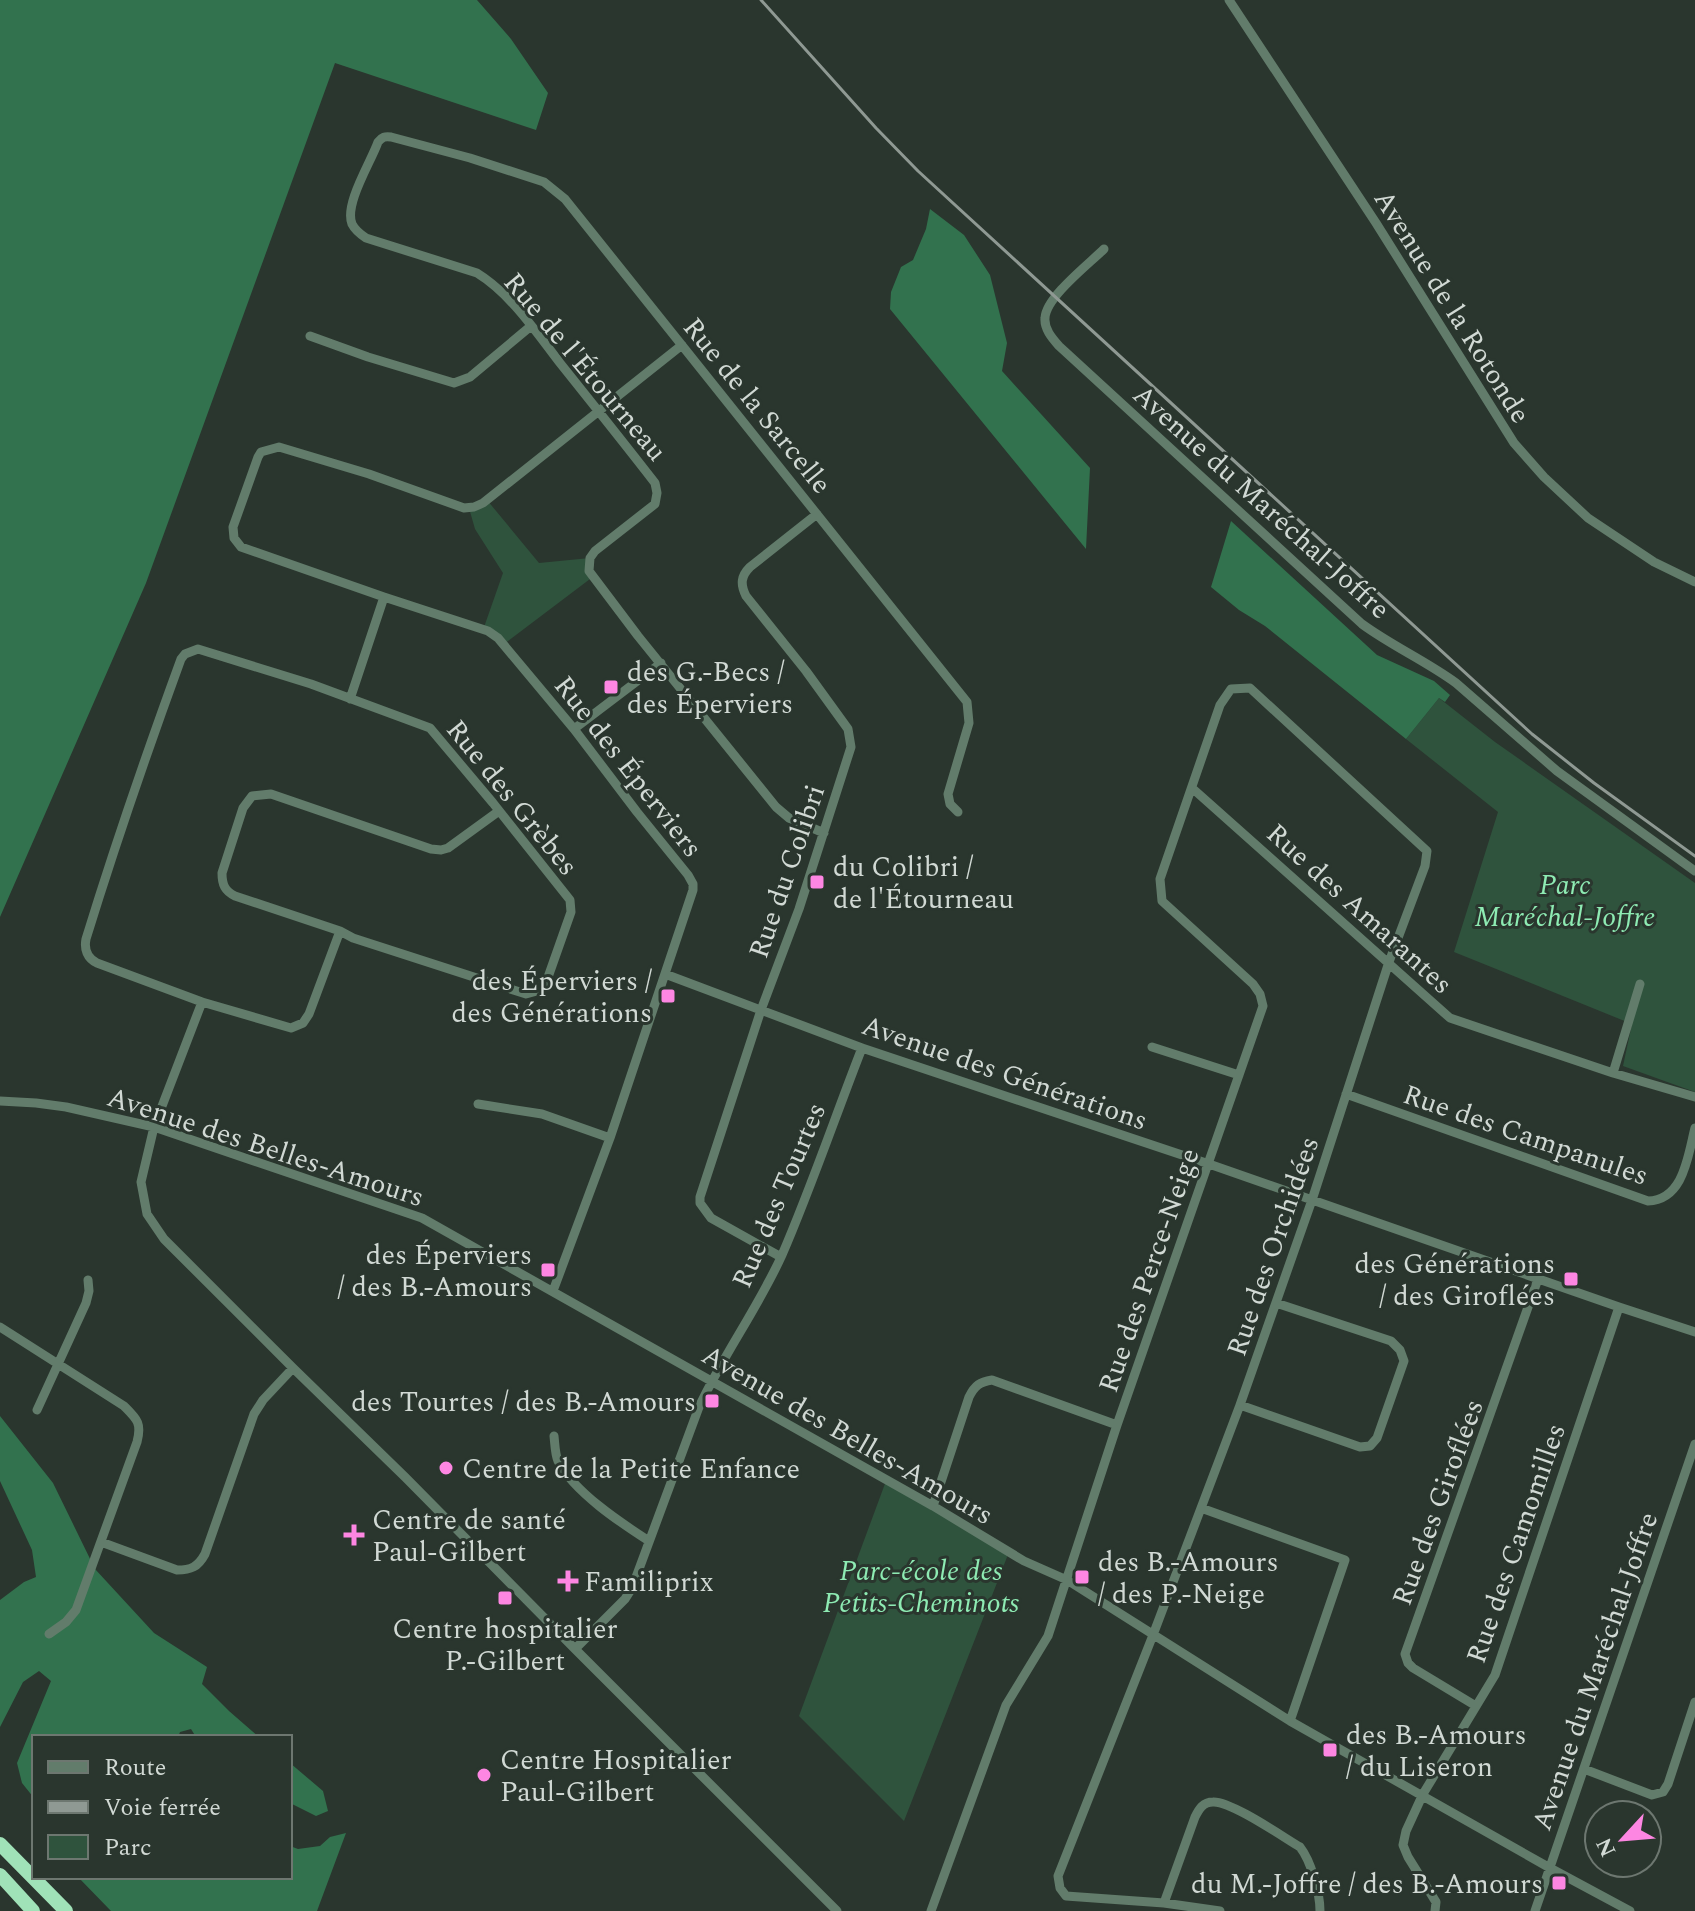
<svg xmlns="http://www.w3.org/2000/svg" width="1695" height="1911" font-family="Spectral,serif">
<rect width="100%" height="100%" fill="#2a362e"/>
<path fill="#2f533d" d="M487,500L539,563L590,558L594,576L504,644L483,630L503,573L475,529L469,508Z
M1439,698L1495,742L1695,883V1092L1623,1066L1632,1024L1454,952L1498,812L1406,739Z
M886,1481L1009,1552L904,1821L799,1716Z"/>
<path fill="#32724e" d="M0,0H477L511,39L548,93L536,130L335,63L146,583L0,917Z
M930,209L964,235L990,275L1007,343L1002,371L1090,468L1086,549L890,309L891,292L901,267L913,260L926,229Z
M1231,521L1377,655L1434,681L1450,695L1445,702L1439,698L1406,739L1265,626L1239,610L1211,587Z
M0,1416L53,1483L95,1569L154,1633L207,1667L202,1684L229,1711L259,1737H196L191,1729L180,1732L178,1737H34V1798L22,1783L17,1763L51,1681L39,1671L23,1682L0,1727V1600L24,1582L36,1577L32,1550L0,1481Z
M290,1763L323,1791L328,1811L316,1816L290,1803Z
M346,1833L317,1911H111L78,1877H290V1846L298,1849L320,1846L330,1837Z"/>
<g fill="none" stroke-linecap="round" stroke-linejoin="round">
<path stroke="#627c6b" stroke-width="9" d="M1229,0L1376,223L1514,443L1544,477L1588,518L1654,562L1695,582
M1104,249C1089,264 1046,297 1045,318C1044,329 1052,338 1059,346L1362,624C1392,646 1426,661 1456,683L1557,771L1695,871
M310,336L368,357L454,383L470,377L531,326
M350,699L384,597
M574,729L661,663
M1192,788L1450,1018L1613,1073L1695,1097
M824,833L789,818L776,807L638,636L589,571L590,558L595,551L655,504L657,493L655,483C624,443 592,403 560,363C536,332 511,294 477,273L366,238C360,234 355,230 352,224C344,204 371,162 378,142C382,137 385,136 391,137L470,158L544,182L565,199L967,702L969,723L948,794L950,804L958,812
M340,931L309,1014L303,1023L291,1028L202,1002L97,963C87,958 84,949 86,939C115,845 147,752 181,659L185,654L198,649L311,684L430,728L493,803L570,900L571,912L547,980L537,991L526,994L353,938L340,931L235,896C225,891 222,885 222,873L243,808L252,796L271,794L431,849L441,850L448,848L499,811
M665,974L862,1048L1209,1164L1619,1307L1695,1332
M202,1002L154,1127L141,1182L147,1214L164,1239L293,1368L405,1477L575,1649L837,1911
M1152,1047L1239,1075
M1613,1073L1640,984
M1346,1094L1648,1201C1684,1200 1688,1155 1695,1128
M0,1101L36,1103L66,1107L154,1127L422,1218L933,1506L1024,1561L1067,1580L1290,1721L1550,1868L1630,1911
M478,1104L542,1114L610,1138
M781,1257L711,1218L700,1203V1197L761,1010L799,909L851,747L848,729L806,671L746,596C740,584 741,576 750,567L817,514
M553,1291L610,1138L693,890V884L688,875L637,812L574,729L498,638L488,631L384,597L241,547L234,538L233,527L258,457L261,452L279,447L369,474L464,508L474,507L483,503L682,345
M0,1327L124,1406C137,1419 142,1423 137,1442L76,1610L66,1622L49,1634
M1240,1405L1360,1447L1370,1446L1377,1438L1404,1361L1400,1350L1391,1341L1276,1303
M37,1410L86,1303L89,1291L88,1280
M554,1436C555,1445 555,1454 558,1461C574,1492 621,1523 649,1541
M933,1506L969,1397C975,1385 980,1382 992,1380L1117,1425
M1201,1508L1345,1560L1290,1721
M101,1542L177,1570C191,1570 198,1567 205,1554L254,1414L263,1400L293,1368
M575,1649L625,1599L632,1588L699,1407C723,1355 758,1308 782,1255C811,1188 835,1117 862,1048
M1476,1706L1413,1668L1408,1663L1405,1654L1538,1279
M1584,1769L1652,1795L1663,1792L1668,1784L1695,1702
M1164,1903L1195,1817C1199,1809 1203,1802 1213,1802C1231,1801 1283,1837 1300,1847C1311,1861 1320,1893 1320,1911
M931,1911L1006,1705L1048,1636L1117,1425L1263,1006L1260,994L1253,984L1162,901L1160,879L1220,705L1231,689L1250,688L1427,851L1425,866L1389,962L1312,1200L1240,1405L1153,1635L1058,1876L1060,1888L1066,1896L1164,1903L1220,1911
M1435,1911L1436,1902L1408,1857L1403,1845L1406,1831L1423,1794L1495,1675L1619,1307
M1535,1911L1695,1444"/>
<path stroke="#a0e2b8" stroke-width="14" d="M0,1844L66,1911
M0,1875L33,1911"/>
<path stroke="#8f9993" stroke-width="3" d="M761,0L876,128L918,171L1532,734L1594,783L1695,856"/>
</g>
<g fill="#fd86e2" stroke="#2a362e" stroke-width="3">
<rect x="603" y="679" width="16" height="16" rx="4"/>
<rect x="809" y="874" width="16" height="16" rx="4"/>
<rect x="660" y="988" width="16" height="16" rx="4"/>
<rect x="540" y="1262" width="16" height="16" rx="4"/>
<rect x="1563" y="1271" width="16" height="16" rx="4"/>
<rect x="704" y="1393" width="16" height="16" rx="4"/>
<circle cx="446" cy="1468" r="8"/>
<path d="M350 1523h8v8h8v8h-8v8h-8v-8h-8v-8h8z"/>
<rect x="1074" y="1569" width="16" height="16" rx="4"/>
<path d="M564 1569h8v8h8v8h-8v8h-8v-8h-8v-8h8z"/>
<rect x="497" y="1590" width="16" height="16" rx="4"/>
<rect x="1322" y="1742" width="16" height="16" rx="4"/>
<circle cx="484" cy="1775" r="8"/>
<rect x="1551" y="1875" width="16" height="16" rx="4"/>
</g>
<g text-anchor="middle" stroke-width="6" stroke-linejoin="round" paint-order="stroke">
<g font-size="28" fill="#d1d9d4" stroke="#2a362e">
<text transform="translate(1453 306) rotate(58)" y="10">Avenue de la Rotonde</text>
<text transform="translate(586 366) rotate(50)" y="10">Rue de l'Étourneau</text>
<text transform="translate(758 405) rotate(51)" y="10">Rue de la Sarcelle</text>
<text transform="translate(1262 501) rotate(42)" y="10">Avenue du Maréchal-Joffre</text>
<text transform="translate(629 766) rotate(52)" y="10">Rue des Éperviers</text>
<text transform="translate(513 797) rotate(51)" y="10">Rue des Grèbes</text>
<text transform="translate(786 871) rotate(-71)" y="10">Rue du Colibri</text>
<text transform="translate(1360 908) rotate(42)" y="10">Rue des Amarantes</text>
<text transform="translate(1005 1072) rotate(19)" y="10">Avenue des Générations</text>
<text transform="translate(1526 1134) rotate(19)" y="10">Rue des Campanules</text>
<text transform="translate(266 1146) rotate(18)" y="10">Avenue des Belles-Amours</text>
<text transform="translate(778 1195) rotate(-67)" y="10">Rue des Tourtes</text>
<text transform="translate(1272 1246) rotate(-71)" y="10">Rue des Orchidées</text>
<text transform="translate(1148 1270) rotate(-71)" y="10">Rue des Perce-Neige</text>
<text transform="translate(848 1434) rotate(30)" y="10">Avenue des Belles-Amours</text>
<text transform="translate(1437 1502) rotate(-70)" y="10">Rue des Giroflées</text>
<text transform="translate(1515 1543) rotate(-71)" y="10">Rue des Camomilles</text>
<text transform="translate(1594 1671) rotate(-71)" y="10">Avenue du Maréchal-Joffre</text>
</g>
<g font-size="28" fill="#d1d9d4" stroke="#2a362e" text-anchor="start">
<text x="627" y="681">des G.-Becs /<tspan x="627" dy="32">des Éperviers</tspan></text>
<text x="833" y="876">du Colibri /<tspan x="833" dy="32">de l'Étourneau</tspan></text>
<text x="652" y="990" text-anchor="end">des Éperviers /<tspan x="652" dy="32">des Générations</tspan></text>
<text x="532" y="1264" text-anchor="end">des Éperviers<tspan x="532" dy="32">/ des B.-Amours</tspan></text>
<text x="1555" y="1273" text-anchor="end">des Générations<tspan x="1555" dy="32">/ des Giroflées</tspan></text>
<text x="696" y="1411" text-anchor="end">des Tourtes / des B.-Amours</text>
<text x="462" y="1478">Centre de la Petite Enfance</text>
<text x="372" y="1529">Centre de santé<tspan x="372" dy="32">Paul-Gilbert</tspan></text>
<text x="1098" y="1571">des B.-Amours<tspan x="1098" dy="32">/ des P.-Neige</tspan></text>
<text x="584" y="1591">Familiprix</text>
<text x="505" y="1638" text-anchor="middle">Centre hospitalier<tspan x="505" dy="32">P.-Gilbert</tspan></text>
<text x="1346" y="1744">des B.-Amours<tspan x="1346" dy="32">/ du Liseron</tspan></text>
<text x="500" y="1769">Centre Hospitalier<tspan x="500" dy="32">Paul-Gilbert</tspan></text>
<text x="1543" y="1893" text-anchor="end">du M.-Joffre / des B.-Amours</text>
</g>
<g font-size="28" font-style="italic" fill="#8eebb3" stroke="#2a362e">
<text x="1565" y="894">Parc<tspan x="1565" dy="32">Maréchal-Joffre</tspan></text>
<text x="921" y="1580">Parc-école des<tspan x="921" dy="32">Petits-Cheminots</tspan></text>
</g>
</g>
<rect x="32" y="1735" width="260" height="144" fill="#2a362e" stroke="#6d7770" stroke-width="2"/>
<rect x="48" y="1761" width="40" height="12" fill="#627c6b" stroke="#6d7770" stroke-width="2"/>
<text x="104" y="1775" font-size="24" fill="#d1d9d4">Route</text>
<rect x="48" y="1801" width="40" height="12" fill="#8f9993" stroke="#6d7770" stroke-width="2"/>
<text x="104" y="1815" font-size="24" fill="#d1d9d4">Voie ferrée</text>
<rect x="48" y="1835" width="40" height="24" fill="#2f533d" stroke="#6d7770" stroke-width="2"/>
<text x="104" y="1855" font-size="24" fill="#d1d9d4">Parc</text>
<g transform="translate(1623 1839) rotate(244)"><circle r="38" fill="#2a362e" stroke="#6d7770" stroke-width="2"/>
<path d="M0-6L14 30L0 20L-14 30Z" fill="#fd86e2"/>
<text y="-12" font-size="22" font-weight="bold" text-anchor="middle" fill="#d1d9d4">N</text>
</g>
</svg>
